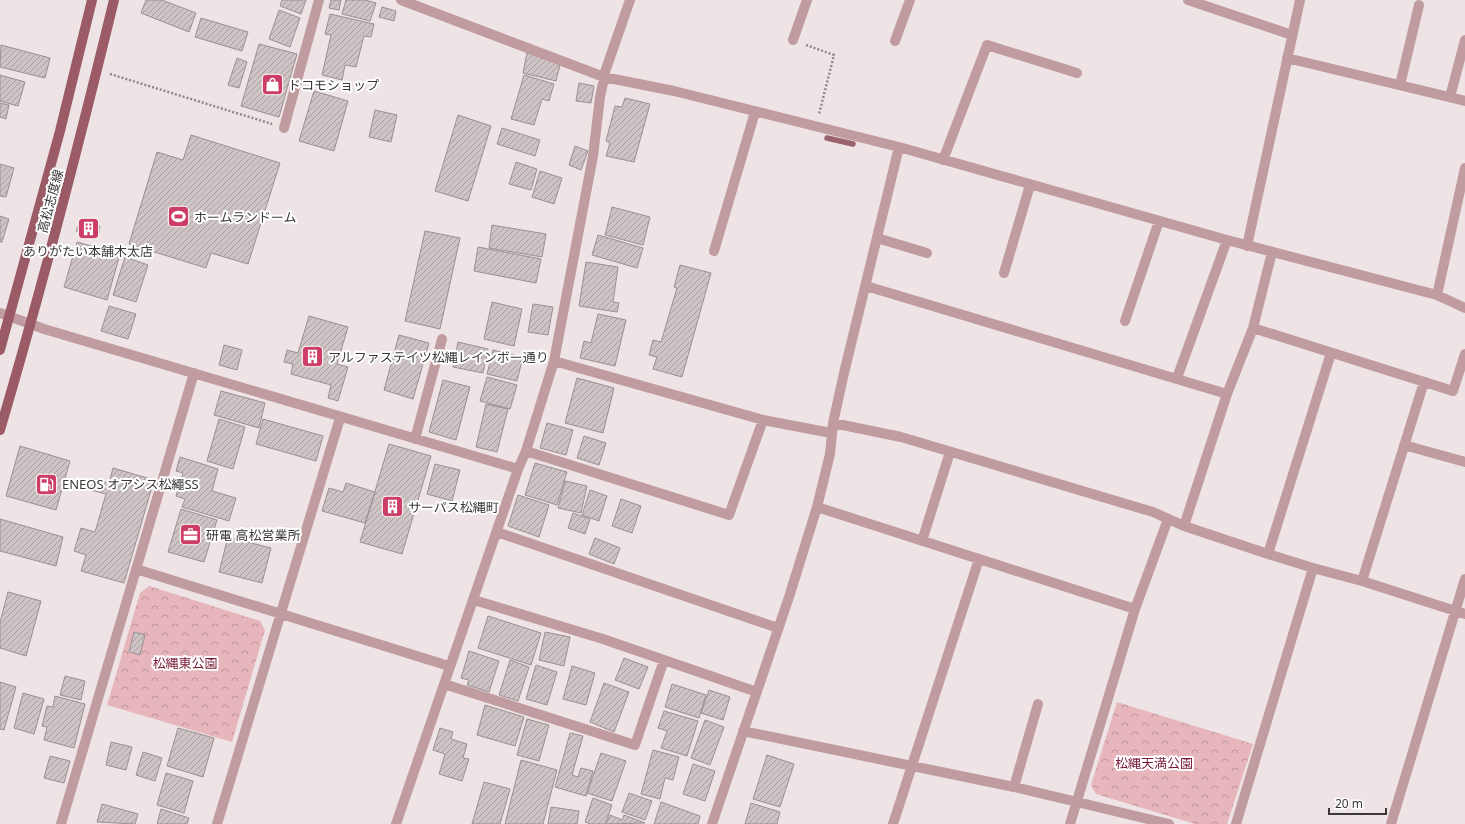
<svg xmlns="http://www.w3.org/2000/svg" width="1465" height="824" font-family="'Noto Sans','Noto Sans JP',sans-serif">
<defs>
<pattern id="park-crowns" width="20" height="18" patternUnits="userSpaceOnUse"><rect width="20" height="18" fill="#e7b5bc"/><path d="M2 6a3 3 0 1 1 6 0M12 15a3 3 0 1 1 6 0" fill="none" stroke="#bc949a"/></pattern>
<pattern id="building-hatch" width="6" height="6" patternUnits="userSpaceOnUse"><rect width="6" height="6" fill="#cec4c5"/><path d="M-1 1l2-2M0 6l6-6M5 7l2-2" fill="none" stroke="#a8a0a1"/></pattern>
</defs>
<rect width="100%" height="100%" fill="#efe4e5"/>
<path fill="url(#park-crowns)" d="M149,586L260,621L265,630L232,742L107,705L140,593Z
M1117,702L1253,744L1227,824H1195L1096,794L1091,785Z"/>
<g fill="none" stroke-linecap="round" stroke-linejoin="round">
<path stroke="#9a626c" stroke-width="5.5" d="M827,138L853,144"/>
</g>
<path fill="url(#building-hatch)" stroke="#9a9092" d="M146,0H162L196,13L189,32L141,13Z
M282,0H306L301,14L280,6Z
M331,0H341L339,10L329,8Z
M346,0H365L376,3L370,21L342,14Z
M382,7L396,11L394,21L379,17Z
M279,10L300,18L290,47L269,39Z
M330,14L374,24L371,37L364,36L356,67L345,65L342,80L322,75L331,35L325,34Z
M201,18L248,32L242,51L195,37Z
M259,44L297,54L279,117L241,106Z
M1,45L50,58L45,78L0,67Z
M527,53L561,61L556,81L523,73Z
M237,58L247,62L239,88L228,85Z
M0,75L25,82L18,106L0,101Z
M524,75L554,84L549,101L542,99L534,125L511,119Z
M579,83L594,86L591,103L576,101Z
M314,91L348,101L334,151L299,141Z
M625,98L650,104L634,162L606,156L610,143L606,141L615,106L622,107Z
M0,103L9,105L6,119L0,117Z
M375,110L397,115L391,142L369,137Z
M458,115L491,126L468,201L435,191Z
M502,128L540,140L535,156L497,144Z
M191,135L280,163L248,264L211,253L206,268L129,244L157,152L183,160Z
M575,146L588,151L581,170L569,165Z
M516,162L537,169L531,190L509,184Z
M0,164L14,168L6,197L0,196Z
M540,171L562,178L554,204L532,197Z
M612,207L650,217L643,245L605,235Z
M0,216L9,219L2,242H0Z
M80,221L100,226L98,237L76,231Z
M492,225L546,234L542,257L489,248Z
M425,231L460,238L440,329L405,321Z
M598,235L643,248L637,268L592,255Z
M77,242L120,254L107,300L64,287Z
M478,247L541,259L536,283L474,271Z
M125,257L148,265L136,302L113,295Z
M586,262L618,267L613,302L619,303L617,312L579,306Z
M680,265L711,273L682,377L653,369L657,357L649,355L653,340L661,342L677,288L674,287Z
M492,302L522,309L514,346L484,339Z
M533,304L553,307L548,335L528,332Z
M109,306L136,314L128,339L101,331Z
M598,314L626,320L615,366L580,358L584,341L591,343Z
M309,316L348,327L337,364L348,367L338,401L328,398L331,385L291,374L293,364L284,362L287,350L298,353Z
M399,335L429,343L413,399L384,390Z
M458,342L488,349L483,373L453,367Z
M224,345L242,350L237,370L219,365Z
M493,350L523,357L517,381L487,374Z
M487,377L517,385L510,409L480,401Z
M577,378L614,388L603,433L565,423Z
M443,380L470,387L456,440L429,432Z
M221,391L265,403L259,428L214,415Z
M486,404L508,409L497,452L476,447Z
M219,419L245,427L233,469L207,461Z
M263,419L323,436L316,461L256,444Z
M547,423L573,430L566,455L540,448Z
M584,436L606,443L599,465L577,458Z
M389,444L431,456L402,554L360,542Z
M20,446L70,461L56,510L6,496Z
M180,457L218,469L212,491L236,498L229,521L182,507L185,499L176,496L183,473L176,471Z
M535,463L567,472L557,505L525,495Z
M435,464L460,470L452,501L427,494Z
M113,468L154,480L124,583L81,571L86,555L74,551L81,528L95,532L106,494L91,490L94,479L109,483Z
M565,481L587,486L581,513L558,508Z
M346,483L375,492L365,523L322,511L329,488L343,492Z
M590,490L607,496L599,521L582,515Z
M518,495L549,505L539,537L508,526Z
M621,499L641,506L632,533L612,526Z
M181,509L217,520L204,562L168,552Z
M573,513L590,519L585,534L568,528Z
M0,519L63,537L56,566L0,551Z
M228,537L271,548L262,583L219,572Z
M595,538L620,548L614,564L589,554Z
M8,592L41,601L26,656L0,648V622Z
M488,616L541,633L531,665L478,648Z
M134,632L145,635L140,655L129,652Z
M545,632L570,637L564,666L539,660Z
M469,651L499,661L489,692L467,685L469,680L461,678Z
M624,658L648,667L639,689L615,680Z
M510,660L529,667L518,701L499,695Z
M536,665L557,672L547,705L526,699Z
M572,666L595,673L586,705L563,699Z
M65,676L85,681L81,700L60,695Z
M0,682L16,687L4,730L0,729Z
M604,683L629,692L614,732L590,722Z
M672,684L706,695L699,718L665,707Z
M709,690L730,697L723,720L701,713Z
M23,693L44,699L34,734L14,728Z
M55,696L85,704L74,748L44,740L47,727L42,726L47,706L53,707Z
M485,705L524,717L515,746L477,735Z
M664,711L698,721L687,756L661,748L667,731L658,728Z
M527,719L549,725L539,761L517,755Z
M705,720L724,727L710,765L691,758Z
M178,728L214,738L203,777L167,766Z
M440,728L453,732L451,739L467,744L463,758L469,759L462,781L439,774L445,754L433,750Z
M570,733L583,736L572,775L578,777L581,768L593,771L586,796L555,787Z
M111,742L132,747L126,770L106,765Z
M653,750L679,757L673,780L665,778L660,799L641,794Z
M143,752L162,758L155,781L136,775Z
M601,753L626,761L612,801L587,793Z
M767,755L794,764L780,807L753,799Z
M50,756L70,761L64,783L44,778Z
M521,760L557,770L543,824H505Z
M693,764L715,771L705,801L683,794Z
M166,773L193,781L184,813L157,805Z
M484,782L510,789L500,824H472Z
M629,793L652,801L645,820L622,812Z
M593,798L612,805L605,824H591L585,822Z
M661,802L700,816L698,824H654Z
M751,803L780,812L777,824H745Z
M102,804L138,814L135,824L97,822Z
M551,807L579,811L577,824H548Z
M161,809L189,818L187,824H157Z
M610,815L622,820L624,815L645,823L606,824Z"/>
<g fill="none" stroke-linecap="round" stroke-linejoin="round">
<path stroke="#8e8787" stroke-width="2.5" stroke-dasharray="2 2" stroke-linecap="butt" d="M806,45L834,55L819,114
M110,74L272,124"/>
<path stroke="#c09ba0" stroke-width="10" d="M401,0L604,77L674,91L899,147L1227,240L1437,295L1465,308
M1188,0L1292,35
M793,40L807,0
M895,41L910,0
M1287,58L1465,101
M1400,85L1419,5
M1450,97L1465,40
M284,128L319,0
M943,160L987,45L1077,73
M877,238L927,253
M1247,246L1300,0
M714,251L755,112
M1004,273L1030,185
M866,286L1227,394
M1437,295L1465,168
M0,313L44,329L518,469
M1125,321L1159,221
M1253,328L1453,391L1465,354
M554,361L763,420L831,433
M1177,378L1227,240
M833,423L901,437L1153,512L1184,526L1268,554L1313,568L1362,581L1465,614
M415,439L442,339
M1404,445L1465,462
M526,451L729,515L763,420
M817,507L1135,609
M1184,526L1227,394L1253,328L1272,252
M497,532L778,628
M922,541L950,452
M1268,554L1331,353
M136,569L449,666
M1362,581L1424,382
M474,600L603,639L757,692
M444,684L635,745L664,660
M743,731L1014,787L1169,824
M1014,787L1038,704
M61,824L194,373
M217,824L340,418
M396,824L518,469L526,451L554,361L593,156L600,97L606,69L630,0
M712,824L789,597L817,507L830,454L833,423L844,373L899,147
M893,824L979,559
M1070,824L1135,609L1168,519
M1236,824L1313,568
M1391,824L1465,579"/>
<path stroke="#9a5b66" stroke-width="10" d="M0,350L60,131L92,0
M0,430C42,288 79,144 114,0"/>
</g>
<defs>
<symbol id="shop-square" viewBox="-11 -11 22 22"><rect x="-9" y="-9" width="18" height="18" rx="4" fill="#cc3e65" stroke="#fff"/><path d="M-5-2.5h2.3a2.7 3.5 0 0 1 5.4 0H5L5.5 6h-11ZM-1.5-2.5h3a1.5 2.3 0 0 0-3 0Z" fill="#fff"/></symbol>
<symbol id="stadium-square" viewBox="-11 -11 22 22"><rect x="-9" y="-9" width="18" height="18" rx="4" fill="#cc3e65" stroke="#fff"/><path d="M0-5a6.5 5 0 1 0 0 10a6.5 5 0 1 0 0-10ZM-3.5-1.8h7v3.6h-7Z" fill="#fff"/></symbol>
<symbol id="building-square" viewBox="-11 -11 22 22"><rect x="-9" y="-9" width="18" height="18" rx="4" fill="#cc3e65" stroke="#fff"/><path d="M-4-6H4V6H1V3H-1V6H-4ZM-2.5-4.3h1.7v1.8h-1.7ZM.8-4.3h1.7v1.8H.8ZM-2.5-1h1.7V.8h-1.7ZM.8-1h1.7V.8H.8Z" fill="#fff"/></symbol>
<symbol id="fuel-square" viewBox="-11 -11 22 22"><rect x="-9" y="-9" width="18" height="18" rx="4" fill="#cc3e65" stroke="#fff"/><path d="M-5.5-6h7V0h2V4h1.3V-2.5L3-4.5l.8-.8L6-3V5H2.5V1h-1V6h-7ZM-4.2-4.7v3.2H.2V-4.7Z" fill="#fff"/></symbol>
<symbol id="office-square" viewBox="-11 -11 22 22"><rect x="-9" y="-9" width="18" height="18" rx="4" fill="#cc3e65" stroke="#fff"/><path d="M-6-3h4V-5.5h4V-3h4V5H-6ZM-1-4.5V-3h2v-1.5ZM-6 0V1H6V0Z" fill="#fff"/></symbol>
</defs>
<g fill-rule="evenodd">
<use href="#shop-square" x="260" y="72" width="25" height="25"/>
<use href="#stadium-square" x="166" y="204" width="25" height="25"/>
<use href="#building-square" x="76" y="216" width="25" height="25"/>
<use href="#building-square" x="300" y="344" width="25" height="25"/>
<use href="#fuel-square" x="34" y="472" width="25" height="25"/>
<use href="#building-square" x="380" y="494" width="25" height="25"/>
<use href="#office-square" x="178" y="522" width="25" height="25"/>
</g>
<g text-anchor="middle" stroke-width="4" stroke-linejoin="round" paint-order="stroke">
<g font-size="13" fill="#3c3838" stroke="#fff" text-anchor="start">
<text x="288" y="90">ドコモショップ</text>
<text x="194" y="222">ホームランドーム</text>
<text x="88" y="256" text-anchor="middle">ありがたい本舗木太店</text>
<text x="328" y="362">アルファステイツ松縄レインボー通り</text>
<text x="62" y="489">ENEOS オアシス松繩SS</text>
<text x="408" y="512">サーパス松縄町</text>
<text x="206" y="540">研電 高松営業所</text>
</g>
<g font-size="13" fill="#3c3838" stroke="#fff">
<text transform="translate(50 201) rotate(-75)" y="5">高松志度線</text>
</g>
<g font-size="13" fill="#761834" stroke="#fff">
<text x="185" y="668">松縄東公園</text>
<text x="1154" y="768">松縄天満公園</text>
</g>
</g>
<path d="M1329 808v6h57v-6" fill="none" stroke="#3c3838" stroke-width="2"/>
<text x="1335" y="808" font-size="12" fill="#3c3838" stroke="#ffffff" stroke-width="3" paint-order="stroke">20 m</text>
</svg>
